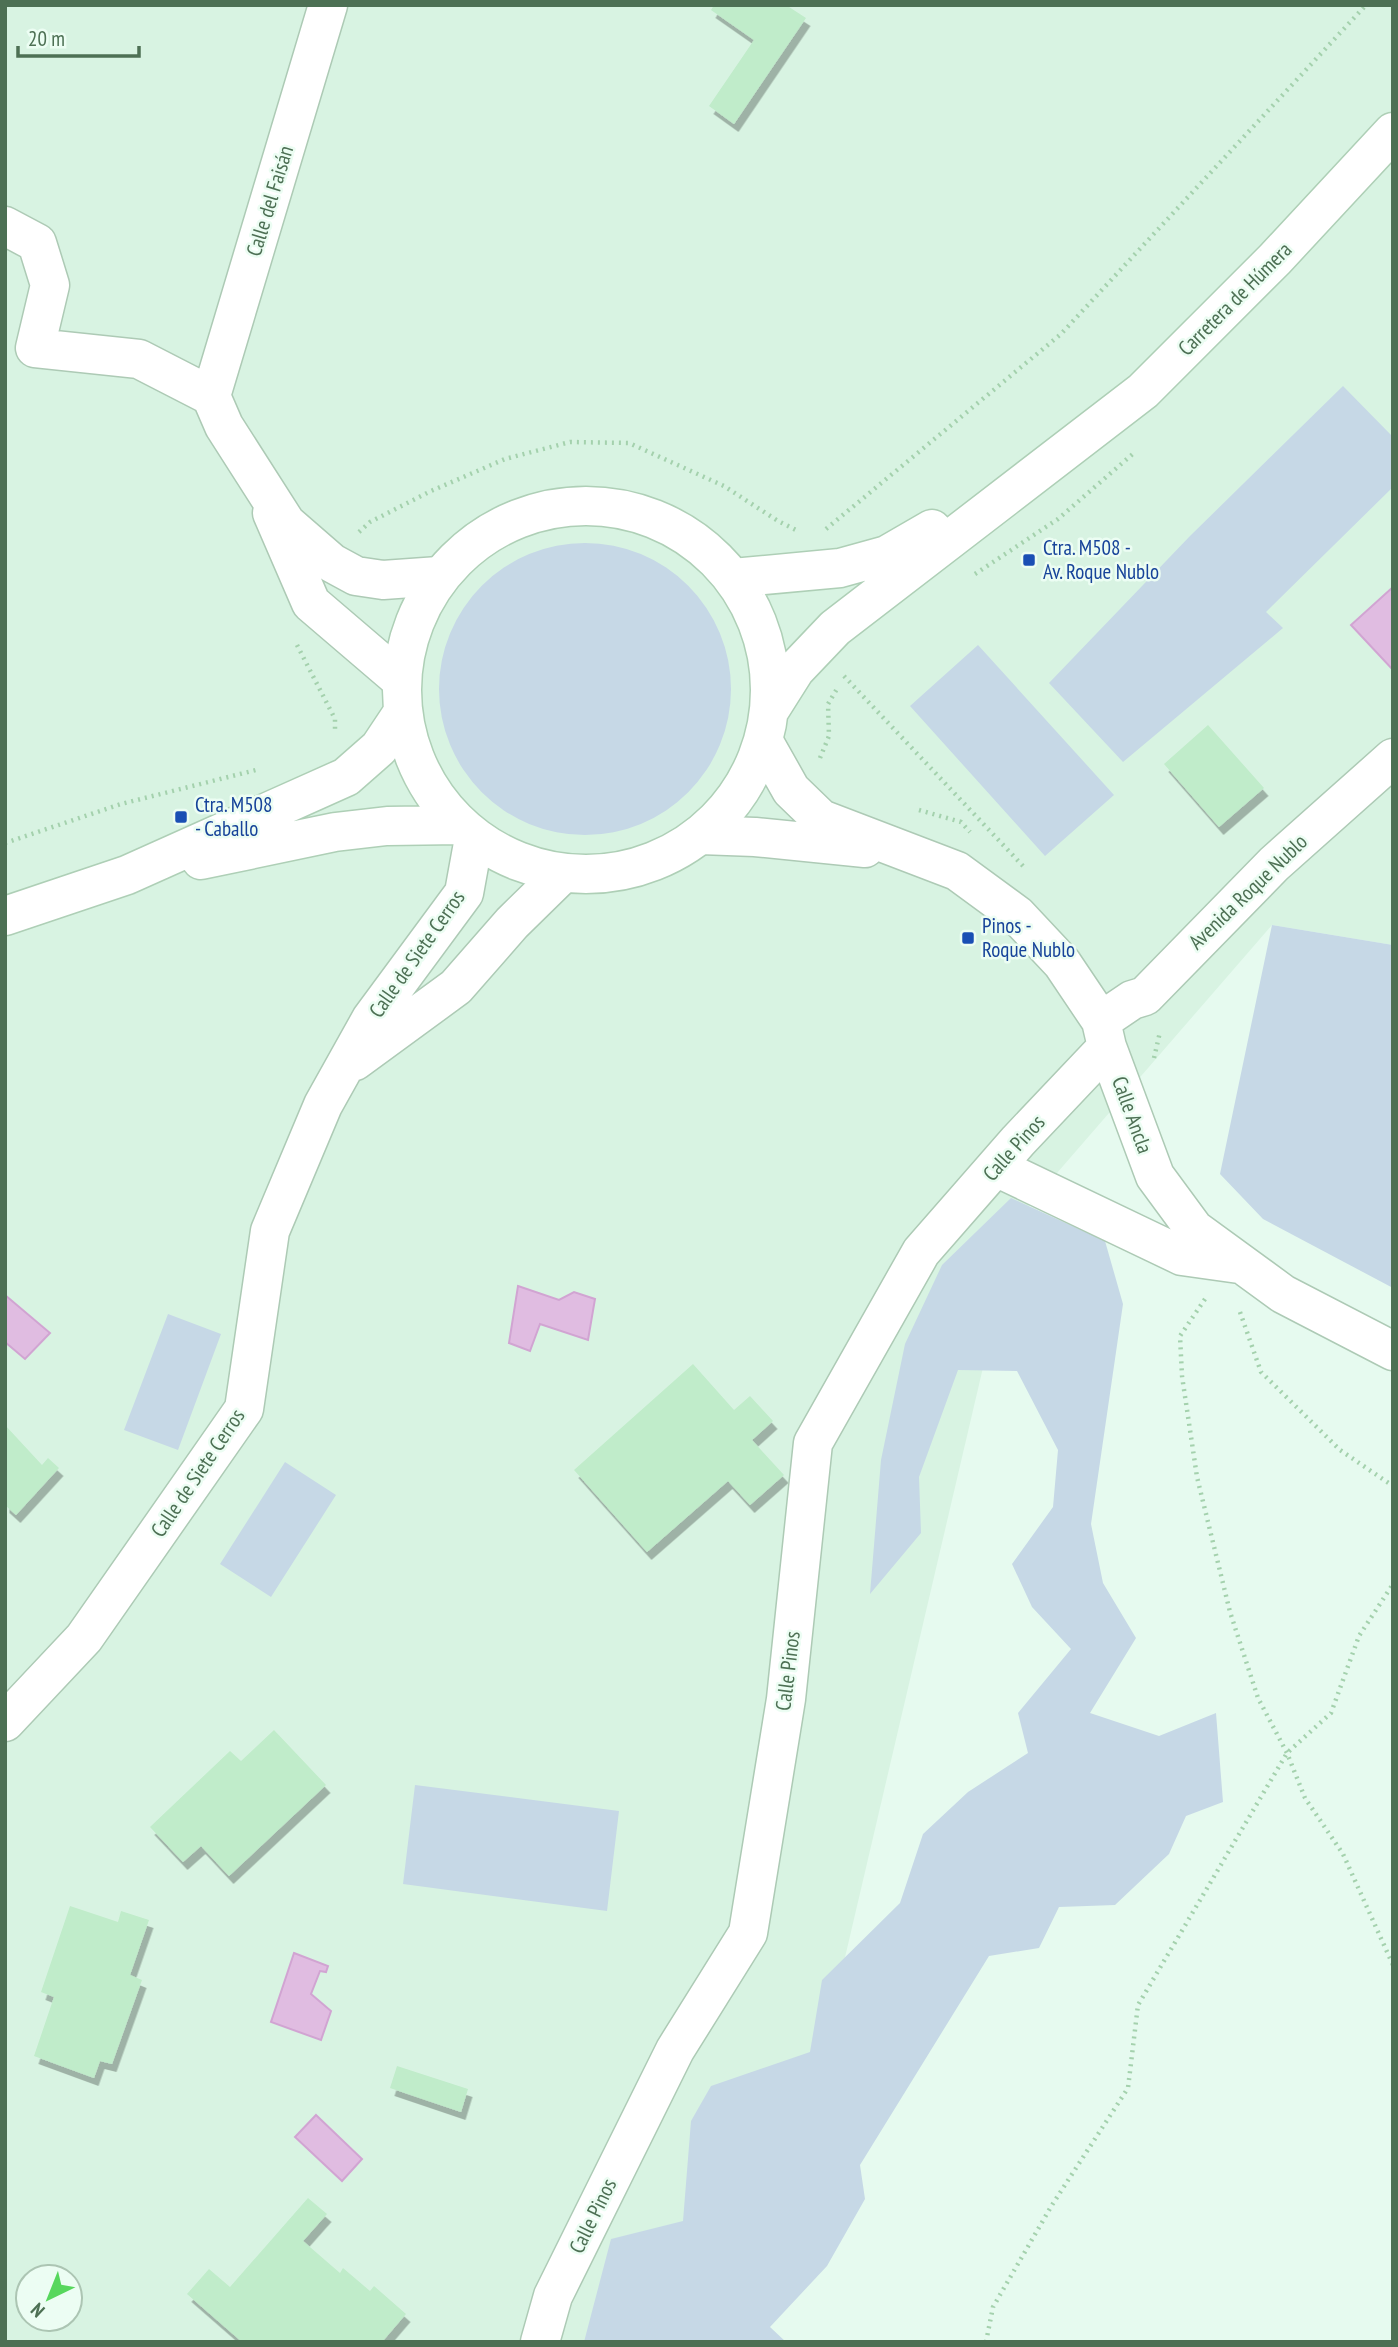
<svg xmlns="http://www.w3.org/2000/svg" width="1398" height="2347" font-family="'PT Sans Narrow',sans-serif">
<defs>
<filter id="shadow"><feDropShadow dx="4.5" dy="8" stdDeviation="0" flood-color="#0004"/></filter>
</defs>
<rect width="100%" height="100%" fill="#e6faef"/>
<path fill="#d8f3e2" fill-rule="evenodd" d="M5,5H1393V945L1272,925L1018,1218L755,2342H5ZM28,2277H70V2319H28Z"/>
<path fill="#c6d8e6" d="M1343,386L1393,437V487L1266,612L1283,628L1123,762L1049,683L1190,536Z
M439 689a146 146 0 1 1 292 0a146 146 0 1 1-292 0Z
M978,645L1114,795L1045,856L910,706Z
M1272,925L1393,945V1288L1263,1219L1220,1174Z
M1011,1198L1105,1241L1123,1304L1091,1524L1103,1583L1136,1638L1090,1713L1159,1736L1216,1713L1223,1802L1186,1816L1169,1854L1115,1905L1059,1907L1039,1948L989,1956L860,2165L865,2199L827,2266L770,2327L786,2342H584L611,2239L683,2221L691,2121L711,2086L810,2052L822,1980L900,1903L923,1834L968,1792L1028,1753L1018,1713L1071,1649L1032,1607L1012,1564L1053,1507L1058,1450L1017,1371L958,1370L919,1477L921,1533L870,1594L881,1460L905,1344L942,1265Z
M168,1314L221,1334L178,1450L124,1430Z
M285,1462L336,1495L271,1597L220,1564Z
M415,1785L619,1811L607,1911L403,1884Z"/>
<path fill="#e0bce1" stroke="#d1a4d2" stroke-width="2" d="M1393,587V670L1351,625Z
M518,1286L559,1300L574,1292L595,1299L588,1340L540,1324L530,1351L509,1343Z
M5,1295L50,1333L25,1359L5,1342Z
M294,1953L328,1966L326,1972L320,1971L311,1994L331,2011L321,2040L271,2022Z
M316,2115L362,2159L342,2181L295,2137Z"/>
<path fill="#c0ecca" filter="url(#shadow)" d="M714,5H786L806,18L734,124L709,106L754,40L711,10Z
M1208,725L1264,788L1219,827L1164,764Z
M693,1364L734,1410L750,1396L773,1421L752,1440L784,1475L750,1505L728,1481L647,1552L574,1470Z
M5,1425L42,1465L48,1458L59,1468L16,1515L5,1505Z
M274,1730L326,1785L229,1876L201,1846L183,1862L150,1827L230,1751L241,1761Z
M70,1906L118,1922L121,1911L149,1920L130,1975L142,1980L112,2064L100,2061L94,2078L34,2056L54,1997L41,1992Z
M397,2066L468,2089L461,2112L390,2088Z
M308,2198L327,2214L303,2241L340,2273L343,2268L370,2291L374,2286L406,2314L382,2342H242L187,2294L209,2269L230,2287Z"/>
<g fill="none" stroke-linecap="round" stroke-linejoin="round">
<defs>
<path id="street" d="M5,226L37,243L50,285L35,348L139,359L211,396L224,426L286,523L332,563L356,576L383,580L439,576
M211,396L328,5
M272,513L311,603L401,680
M764,742L791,790L821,819L957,871L1017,915L1062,963L1101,1021L1107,1047L1155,1176L1194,1229L1283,1294L1393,1351
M700,835L755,837L865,848
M1101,1021L1132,1000L1145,996L1274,864L1393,758
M355,1061L456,987L512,923L560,876
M996,1167L1182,1256L1239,1264
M5,1722L84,1638L244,1409L270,1231L323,1105L371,1019L464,893L474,838
M540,2342L553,2296L675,2050L748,1933L786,1699L813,1443L921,1252L1018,1141L1107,1047"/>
<path id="secondary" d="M402 690a184 184 0 1 1 368 0a184 184 0 1 1-368 0Z
M733,578L840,568L887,555L932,529
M771,708L795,670L835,628L1143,391L1275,259L1393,132
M201,860L335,832L387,826L460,825
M5,916L127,875L346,777L379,748L401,715"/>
</defs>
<use href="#street" stroke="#adcab5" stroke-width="41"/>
<use href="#secondary" stroke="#aecfb6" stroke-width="41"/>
<path stroke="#a4d1ad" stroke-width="4.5" stroke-dasharray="2 5" stroke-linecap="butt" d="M826,529L1061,334L1366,5
M359,532L370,522L431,491L505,459L570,442L629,443L724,486L778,521L798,531
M975,574L1058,519L1135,452
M297,645L335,719V732
M844,676L1023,866
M820,758L829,736L828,704L838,687
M919,810L961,822L970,832
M5,843L121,804L256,770
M1154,1058L1160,1032
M1205,1299L1180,1336L1182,1376L1197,1477L1230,1612L1258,1698L1287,1753L1305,1798L1343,1854L1393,1965
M1240,1312L1261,1372L1340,1450L1393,1486
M986,2342L993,2307L1052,2205L1128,2088L1138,2005L1287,1753L1331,1713L1359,1636L1393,1584"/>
<use href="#street" stroke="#fff" stroke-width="38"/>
<use href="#secondary" stroke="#fff" stroke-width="38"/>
</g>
<g fill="#1a4fb4" stroke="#ecfdf3" stroke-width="2.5">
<rect x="1022" y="553" width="14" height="14" rx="3.5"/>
<rect x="174" y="810" width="14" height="14" rx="3.5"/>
<rect x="961" y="931" width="14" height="14" rx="3.5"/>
</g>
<g text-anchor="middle" stroke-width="5" stroke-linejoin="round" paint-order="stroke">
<g font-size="21" fill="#4d7054" stroke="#ecfdf3">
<text transform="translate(270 201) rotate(-73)" y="7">Calle del Faisán</text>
<text transform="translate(1235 299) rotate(-45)" y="7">Carretera de Húmera</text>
<text transform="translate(1248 892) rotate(-44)" y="7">Avenida Roque Nublo</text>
<text transform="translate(417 954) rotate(-55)" y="7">Calle de Siete Cerros</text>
<text transform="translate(1132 1115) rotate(70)" y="7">Calle Ancla</text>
<text transform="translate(1014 1148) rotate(-48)" y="7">Calle Pinos</text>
<text transform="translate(198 1473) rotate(-56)" y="7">Calle de Siete Cerros</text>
<text transform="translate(788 1671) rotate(-83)" y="7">Calle Pinos</text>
<text transform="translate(593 2216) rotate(-64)" y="7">Calle Pinos</text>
</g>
<g font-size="21" fill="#164399" stroke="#ecfdf3" text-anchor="start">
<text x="1043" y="555">Ctra. M508 -<tspan x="1043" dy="24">Av. Roque Nublo</tspan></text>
<text x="195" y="812">Ctra. M508<tspan x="195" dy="24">- Caballo</tspan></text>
<text x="982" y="933">Pinos -<tspan x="982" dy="24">Roque Nublo</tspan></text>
</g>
</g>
<rect width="1398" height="2347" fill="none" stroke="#4d7054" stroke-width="14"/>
<g transform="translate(49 2298) rotate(223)"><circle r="33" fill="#ecfdf3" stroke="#acc5b3" stroke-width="2"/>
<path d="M0-5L12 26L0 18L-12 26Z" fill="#57d75d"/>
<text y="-10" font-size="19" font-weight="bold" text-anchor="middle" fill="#4d7054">N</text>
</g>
<path d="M18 46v10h121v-10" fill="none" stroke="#4d7054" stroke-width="3.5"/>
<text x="28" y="46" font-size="21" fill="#4d7054" stroke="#ecfdf3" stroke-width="5" paint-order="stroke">20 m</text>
</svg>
